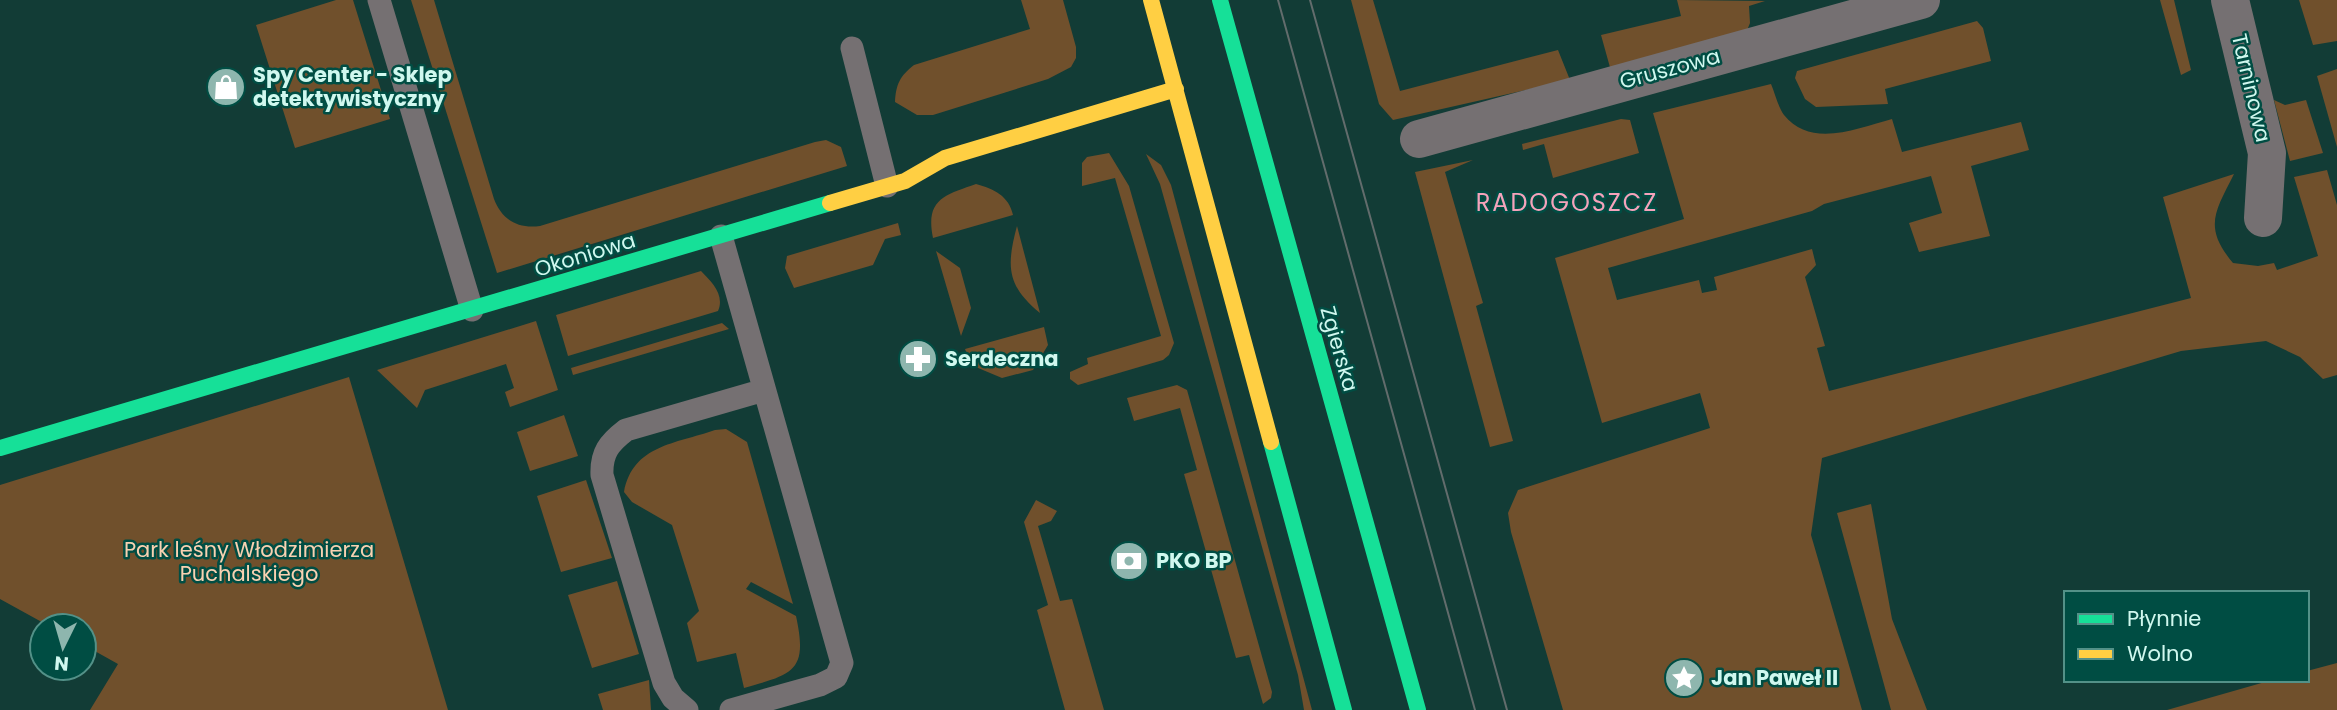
<svg xmlns="http://www.w3.org/2000/svg" width="2337" height="710" font-family="Poppins,sans-serif">
<rect width="100%" height="100%" fill="#123c36"/>
<path fill="#70502c" d="M336,0H353L390,119L295,148L256,25Z
M411,0H434L494,199C502,220 518,229 540,226L815,142L826,140L841,147L847,166L497,273Z
M1021,0H1063L1076,47V58L1071,67L1048,79L933,115H917L895,102C896,84 900,76 914,65L1030,29Z
M1351,0H1373L1400,91L1558,50L1570,80L1393,120L1379,104Z
M1677,0L1765,1L1749,6L1750,23L1746,33L1611,71L1601,35L1681,16Z
M2160,0H2174L2191,70L2181,75Z
M2299,0H2337V41L2313,45Z
M1977,21L1983,28L1991,61L1885,89L1888,104L1816,107L1805,99L1795,78L1797,71Z
M2337,69V147L2317,76Z
M1771,84C1775,93 1778,107 1784,115C1811,149 1858,128 1892,119L1902,152L2021,122L2029,150L1971,166L1990,236L1919,252L1909,223L1942,213L1931,176L1824,204L1812,211L1608,268L1617,300L1699,280L1702,293L1717,290L1714,277L1812,249L1816,265L1805,277L1825,346L1817,348L1829,391L2191,298L2163,197L2234,174C2215,212 2203,227 2233,263L2258,266L2274,263L2277,270L2318,256L2294,177L2327,170L2337,205V375L2323,379L2300,357L2266,341L2181,351L1822,458L1811,535L1862,710H1563L1511,532L1508,513L1518,490L1710,428L1700,393L1602,423L1555,258L1684,219L1653,113Z
M2274,100L2285,105L2306,100L2323,153L2290,161Z
M1621,119L1630,120L1639,153L1553,178L1544,144L1523,150L1522,144Z
M1109,153L1129,186L1174,343L1169,355L1163,360L1078,385L1070,379V372L1088,364L1087,358L1161,336L1115,178L1082,186V163L1087,157Z
M1146,154L1161,165L1171,185L1312,710H1304L1298,675L1160,184Z
M1473,160L1445,172L1483,303L1476,306L1513,441L1490,447L1415,172Z
M976,184C994,189 1009,196 1013,215L933,238C925,199 945,195 976,184Z
M898,223L901,235L885,239L873,265L794,288L785,268L787,256Z
M1017,226L1040,313C1007,286 1006,267 1017,226Z
M936,251L960,268L971,308L961,336Z
M701,271C712,282 725,295 718,311L568,356L556,315Z
M536,321L558,390L510,407L505,392L514,388L506,364L425,390L417,408L377,370Z
M722,323L729,329L573,375L571,368Z
M1044,327L1048,345L1033,370L1002,378L971,365L965,349Z
M349,377L448,710H90L118,664L84,645V626H49L0,599V485Z
M1177,385L1187,390L1272,692L1271,698L1263,704L1249,655L1236,658L1184,474L1197,470L1180,408L1134,421L1127,398Z
M564,415L578,456L530,471L517,432Z
M726,429L747,442L793,604L751,582L746,589L796,616C808,671 794,674 744,688L736,653L697,662L687,623L699,611L672,525L632,502L624,492C633,445 675,444 715,430Z
M586,480L612,558L561,572L537,496Z
M1036,500L1057,511L1051,521L1038,526L1060,601L1072,599L1104,710H1065L1037,610L1048,605L1024,522Z
M1871,504L1892,619L1927,710H1891L1837,513Z
M617,581L639,654L592,668L568,595Z
M2337,663V710H2167L2272,680H2307V671Z
M649,680L651,710H603L598,694Z"/>
<g fill="none" stroke-linecap="round" stroke-linejoin="round">
<path stroke="#757072" stroke-width="23" d="M379,0L472,310
M852,48L887,186
M721,236L842,663L836,677L820,685L731,710
M687,710L673,698L664,683L602,475C601,453 609,443 626,430L764,390"/>
<path stroke="#757072" stroke-width="38" d="M2230,0L2267,153L2263,218
M1419,139L1921,0"/>
<path stroke="#16e098" stroke-width="16" d="M1220,0L1418,710
M1271,442L1344,710
M0,448L830,203"/>
<path stroke="#ffcf43" stroke-width="16" d="M1151,0L1271,442
M830,203L905,181L945,158L1176,89"/>
<path stroke="#626c6c" stroke-width="2" d="M1278,0L1475,710
M1310,0L1507,710"/>
</g>
<defs>
<symbol id="shop-disc" viewBox="-11 -11 22 22"><circle r="9.5" fill="#8eb6ae" stroke="#004d43"/><path d="M-5-2.5h2.3a2.7 3.5 0 0 1 5.4 0H5L5.5 6h-11ZM-1.5-2.5h3a1.5 2.3 0 0 0-3 0Z" fill="#fff"/></symbol>
<symbol id="pharmacy-disc" viewBox="-11 -11 22 22"><circle r="9.5" fill="#8eb6ae" stroke="#004d43"/><path d="M-2-6h4v4h4v4h-4v4h-4v-4h-4v-4h4Z" fill="#fff"/></symbol>
<symbol id="bank-disc" viewBox="-11 -11 22 22"><circle r="9.5" fill="#8eb6ae" stroke="#004d43"/><path d="M-6-4H6V4H-6ZM0-2.3a2.3 2.3 0 1 0 0 4.6a2.3 2.3 0 1 0 0-4.6Z" fill="#fff"/></symbol>
<symbol id="sight-disc" viewBox="-11 -11 22 22"><circle r="9.5" fill="#8eb6ae" stroke="#004d43"/><path d="M0-6L1.8-2.2L6-1.7L2.9 1.2L3.7 5.4L0 3.3L-3.7 5.4L-2.9 1.2L-6-1.7L-1.8-2.2Z" fill="#fff"/></symbol>
</defs>
<g fill-rule="evenodd">
<use href="#shop-disc" x="204" y="65" width="44" height="44"/>
<use href="#pharmacy-disc" x="896" y="337" width="44" height="44"/>
<use href="#bank-disc" x="1107" y="539" width="44" height="44"/>
<use href="#sight-disc" x="1662" y="656" width="44" height="44"/>
</g>
<g text-anchor="middle" stroke-width="5" stroke-linejoin="round" paint-order="stroke">
<g font-size="21" fill="#d0f8ef" stroke="#004d43">
<text transform="translate(1670 69) rotate(-15)" y="7">Gruszowa</text>
<text transform="translate(2251 88) rotate(77)" y="7">Tarninowa</text>
<text transform="translate(585 255) rotate(-17)" y="7">Okoniowa</text>
<text transform="translate(1339 349) rotate(74)" y="7">Zgierska</text>
</g>
<g font-size="21" font-weight="bold" fill="#d0f8ef" stroke="#004d43" text-anchor="start">
<text x="253" y="82">Spy Center - Sklep<tspan x="253" dy="24">detektywistyczny</tspan></text>
<text x="945" y="366">Serdeczna</text>
<text x="1156" y="568">PKO BP</text>
<text x="1711" y="685">Jan Paweł II</text>
</g>
<g font-size="21" fill="#f8d1b1" stroke="#004d43">
<text x="249" y="557">Park leśny Włodzimierza<tspan x="249" dy="24">Puchalskiego</tspan></text>
</g>
<g font-size="24" letter-spacing="2" fill="#f4a3bb" stroke="#004d43">
<text x="1567" y="211">RADOGOSZCZ</text>
</g>
</g>
<rect x="2064" y="591" width="245" height="91" fill="#004d43" stroke="#539188" stroke-width="2"/>
<rect x="2078" y="614" width="35" height="10" fill="#16e098" stroke="#539188" stroke-width="2"/>
<text x="2127" y="626" font-size="21" fill="#d0f8ef">Płynnie</text>
<rect x="2078" y="649" width="35" height="10" fill="#ffcf43" stroke="#539188" stroke-width="2"/>
<text x="2127" y="661" font-size="21" fill="#d0f8ef">Wolno</text>
<g transform="translate(63 647) rotate(185)"><circle r="33" fill="#004d43" stroke="#539188" stroke-width="2"/>
<path d="M0-5L12 26L0 18L-12 26Z" fill="#8eb6ae"/>
<text y="-10" font-size="19" font-weight="bold" text-anchor="middle" fill="#d0f8ef">N</text>
</g>
</svg>
